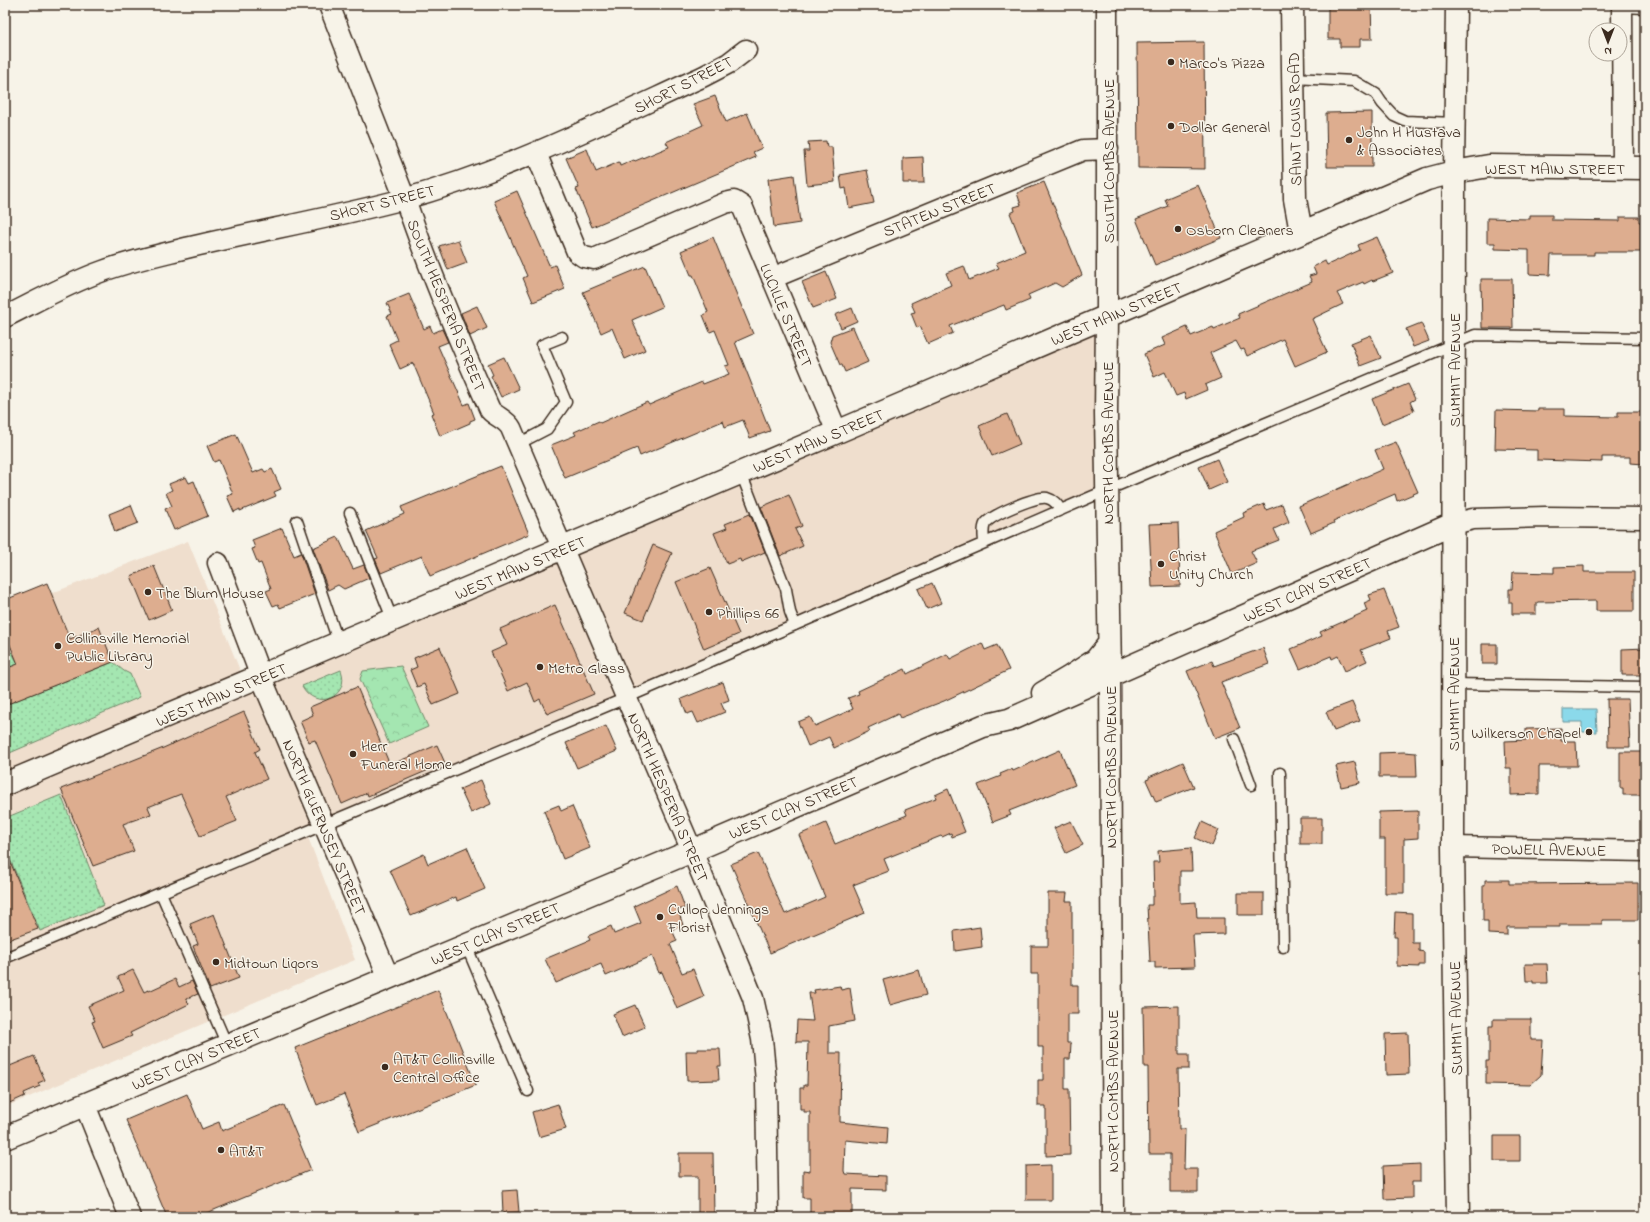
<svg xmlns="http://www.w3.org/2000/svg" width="1650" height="1222" font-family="'Indie Flower',sans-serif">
<defs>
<pattern id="grass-dots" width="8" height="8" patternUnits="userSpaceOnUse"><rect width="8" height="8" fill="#a4e6b1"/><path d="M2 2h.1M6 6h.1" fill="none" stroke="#8ec598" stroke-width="1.8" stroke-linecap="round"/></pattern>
<pattern id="forest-crowns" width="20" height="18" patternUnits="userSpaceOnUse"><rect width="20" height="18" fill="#a4e6b1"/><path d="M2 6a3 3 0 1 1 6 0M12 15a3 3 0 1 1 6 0" fill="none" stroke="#8ec598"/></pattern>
</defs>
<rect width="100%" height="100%" fill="#f7f3e8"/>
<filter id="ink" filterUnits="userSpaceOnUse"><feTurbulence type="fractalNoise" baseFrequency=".025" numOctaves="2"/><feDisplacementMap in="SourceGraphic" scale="8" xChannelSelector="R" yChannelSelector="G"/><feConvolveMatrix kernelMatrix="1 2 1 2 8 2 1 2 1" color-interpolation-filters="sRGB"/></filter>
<g filter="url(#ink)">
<path fill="#efdecd" d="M1107,317V490L306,832L355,960L5,1107V611L188,541L245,683Z"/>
<path fill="url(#grass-dots)" stroke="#708868" d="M5,646L13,654L18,664L5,669Z
M113,662L124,671L130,674L140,697L5,755V705Z
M341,670C351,697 316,712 302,686Z
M61,795L104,905L40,931L5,847V818Z"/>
<path fill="url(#forest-crowns)" stroke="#708868" d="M401,666L428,727L389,744L360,679L363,671Z"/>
<path fill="#8bd9ea" stroke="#6b9398" d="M1563,709H1596L1597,732H1582V722H1563Z"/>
<path fill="#ddad8f" stroke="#3b2a1e" d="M1328,5H1371L1372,39H1360V47H1340V39H1328Z
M1204,42L1205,169L1138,168L1137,43Z
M715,96L726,122L747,113L762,148L753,152L756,157L592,227L576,189L579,188L566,158L587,149L596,172L619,162L620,166L634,160L635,161L669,147L666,142L703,125L693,104Z
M1372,112V167H1327L1326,113Z
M826,141L827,147H832L835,182L807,185L804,151H809L808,142Z
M923,157L924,183H903V158Z
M867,170L874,203L849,208L846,188L842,189L840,175Z
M794,175L800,223L774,227L768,179Z
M1044,182L1082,275L1062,287L1055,283L1028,295L1030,300L1006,310L1004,305L950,326L953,333L928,344L920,326L917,328L911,313L915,312L911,303L951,285L946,273L964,266L969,280L999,268L996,263L1025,251L1010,213L1015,211L1014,207L1021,205L1017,193Z
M1198,185L1221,238L1155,265L1136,219L1168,206L1165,199Z
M517,191L550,267L555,265L565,289L533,302L523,278L527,276L494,201Z
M1530,215H1552V220L1620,221V217H1639V222H1641V252H1594V255H1551L1550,275L1529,274V250L1495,249V243H1487V218L1530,219Z
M713,237L753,334L735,342L770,431L750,438L743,420L725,427L723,421L640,456L637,448L565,478L551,445L576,435L574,432L599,421L600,423L647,402L649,405L702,382L703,384L729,374L725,366L729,365L715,330L710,332L703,315L708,312L693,275H691L681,251Z
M1377,237L1393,273L1373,281L1372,280L1364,284L1363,282L1337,293L1343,304L1312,319L1327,352L1295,366L1283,339L1247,356L1244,349L1241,350L1236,341L1210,353L1221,378L1205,385L1207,390L1186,399L1184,393L1176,396L1165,372L1154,377L1144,354L1165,345L1162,338L1187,327L1191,336L1213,327L1214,329L1240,318L1238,314L1312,282L1309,276L1316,274L1313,267L1325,261L1327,265L1360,250L1358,245Z
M458,240L467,263L448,270L439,246Z
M645,266L662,307L632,320L645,350L625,359L612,328L601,333L583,292Z
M826,272L837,299L813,308L802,282Z
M1481,279H1512L1513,328H1482Z
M409,294L424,329L430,326L433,333L442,329L448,342L438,346L464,405L469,403L475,419L470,421V423L440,436L431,414L434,413L413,363L400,369L389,344L397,340L387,316L392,314L387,303Z
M477,306L487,328L470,336L461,313Z
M852,308L857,321L841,328L835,315Z
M1421,323L1429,341L1413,347L1406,329Z
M853,327L868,362L845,372L842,365H840L830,342L832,335Z
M1371,335L1381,358L1360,366L1351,343Z
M504,357L519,389L501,397L491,376L493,375L488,364Z
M1408,384L1415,399L1410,402L1414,411L1382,424L1372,399Z
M1538,409H1565V416L1618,417V412H1645L1644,464L1630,463V457H1602V462L1537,460V450L1495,449L1496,410L1538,411Z
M1007,414L1020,444L992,456L979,426Z
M236,434L253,473L263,469L265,472L272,469L281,489L274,492L276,496L240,511V509L234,512L227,496L233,494L219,460L214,462L207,446Z
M1396,442L1418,492L1397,501L1395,494L1333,521L1334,523L1311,533L1299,506L1383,469L1375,450Z
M1217,459L1227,482L1209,490L1199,467Z
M501,466L529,534L430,576L422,556L381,573L375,559L378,558L366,531L404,514L401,507Z
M186,477L189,483L194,481L208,516L174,530L165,509L172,506L166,493L172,490L169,484Z
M789,495L802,526L795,529L803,546L780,556L761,507Z
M1264,504L1266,510L1282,504L1289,522L1274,529L1279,540L1251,551L1257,563L1232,574L1214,531L1244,517L1243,513Z
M131,505L138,523L115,532L109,514Z
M750,514L765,552L741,562L740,559L727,564L714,533L727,528L725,524Z
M1178,523L1180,586L1152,587L1149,524Z
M282,528L294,556L301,553L315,594L280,608L278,604L273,606L266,591L271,589L261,563L258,564L252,549L255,548L252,540Z
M338,537L353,569L364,565L369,578L344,589L338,585L328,590L313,548Z
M653,545L672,553L643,620L625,613Z
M154,566L172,610L149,620L131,576Z
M1584,566V572H1634V611H1596V601L1538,602L1536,603V614H1512V603H1509V589H1512L1513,572L1554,573V567Z
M710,568L739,634L704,649L676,582Z
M47,583L70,639L99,627L113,662L5,705V669L18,664L5,633V600Z
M932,583L941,603L927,609L918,589Z
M1384,590L1399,627L1388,631L1391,638L1361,650L1367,661L1345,671L1338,656L1332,659L1331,656L1300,669L1291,649L1322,636L1320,632L1367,611L1364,603L1371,600L1369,595Z
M555,605L594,694L547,714L540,699L535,702L527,682L508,691L491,652L507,645L500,629Z
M982,643L985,650L997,645L1009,670L944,701L900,718L898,714L868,728L870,731L834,748L829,737L808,746L798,722L810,717L815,726L853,709L848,698L859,694L858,691L905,669L907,674L947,654L950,659Z
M1482,644H1497V664H1482Z
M440,647L460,694L433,705L424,684L417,687L410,670L417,667L414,658Z
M1263,648L1269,664L1221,682L1240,728L1215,738L1187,671L1212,661L1214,666Z
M1645,648V675H1622V649Z
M723,682L729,700L721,703L725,712L698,723L693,712L687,714L681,699Z
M357,687L390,765L437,745L445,763L368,796L367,793L342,804L315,740L309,742L300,721L313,715L310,707Z
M1607,699H1628L1630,747H1608Z
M1352,702L1360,721L1334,731L1326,712Z
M244,712L260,749L255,752L267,779L226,797L237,821L200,836L181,794L148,807L151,814L123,824L134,851L93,866L61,789L161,749Z
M606,726L617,751L577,768L566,743Z
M1561,728V741H1576L1577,766H1539V794L1511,795V768H1506L1505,741L1526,740V729Z
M1060,750L1075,785L1009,811L1011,815L993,822L978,785L1001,776L1000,774L1012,769L1013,771Z
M1404,752L1416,753L1417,777H1379V753Z
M1620,752H1645V795H1623V788H1620Z
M1183,762L1194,787L1156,802L1146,780L1149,779V777Z
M1355,762L1360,783L1341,787L1336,766Z
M481,780L491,804L471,813L460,789Z
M948,789L965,832L952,837L951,833L942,837L941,836L884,859L889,871L853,885L865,913L770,953L731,864L758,853L785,914L825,897L799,835L826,823L835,844L907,815L905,810L936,798L935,795Z
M559,805L561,811L572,806L590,848L563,859L544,811Z
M1418,811V838L1404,839V893H1385V839H1379V812Z
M1300,818H1322V844H1300Z
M1071,821L1083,845L1066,853L1054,828Z
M1202,822L1219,830L1212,846L1195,838Z
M467,847L485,889L457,901L456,897L411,916L390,870L424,854L428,864Z
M1191,848L1192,871H1180V903L1196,902L1197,918H1224V934L1193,935L1195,967L1155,968V962H1150L1147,905H1152V897H1154L1153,862H1159L1158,851Z
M5,849L38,929L5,941Z
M1485,880H1509V884L1638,883V920H1602V924H1560V927H1507V935L1488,934V921H1483V885H1485Z
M677,886L685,908L678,910L683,925L672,930L677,941L670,944L682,973L693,969L704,997L677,1009L662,972L659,973L652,956L606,976L601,964L556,983L545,959L590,940L588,936L611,926L614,934L641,923L634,906Z
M1048,893H1067L1066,901H1072V985H1078V1014H1067V1043H1071L1070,1059H1065V1089H1069L1070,1155L1046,1156V1106H1038V1080H1043V1047H1038V974H1031V946H1048Z
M1238,893H1264V915H1238Z
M1395,912L1412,913V943H1419V951L1424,952V965H1419V967L1397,966V937H1394Z
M214,914L239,978L210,989L193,946L198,944L190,924Z
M980,927L982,947L955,951L954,931Z
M1525,964H1547L1548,983H1533V981H1526Z
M133,970L144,992L148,990L149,991L175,979L179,987L192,981L198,994L186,999L189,1004L130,1033L132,1036L103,1048L92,1022L95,1021L88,1006L124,990L118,977Z
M919,970L926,995L890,1005L883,980Z
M840,986L841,990L850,988L855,1021L829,1026V1053H841L840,1122L888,1127L887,1144L845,1140L844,1171L845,1174L886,1176V1190L852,1189V1217H810V1198H803V1170L810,1171V1112H804V1109H800V1088H804V1085H807L808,1042H796L797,1020L813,1021L809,993H815L814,990Z
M438,990L476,1085L359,1132L344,1094L317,1105L295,1048Z
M635,1005L645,1027L622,1037L613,1014Z
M1179,1006V1054H1189V1069H1178L1179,1129H1185L1184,1169H1198V1192H1170V1154H1149L1148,1069V1067H1144L1143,1007Z
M1493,1019H1531V1040H1543L1541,1075L1530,1085L1486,1084V1061H1489V1026H1493Z
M1408,1033L1409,1074L1386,1075L1385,1034Z
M698,1049H720L721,1066H718L719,1080L687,1081L686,1051H698Z
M34,1056L45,1080L38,1083L40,1086L24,1093L25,1096L5,1105V1068Z
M187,1094L202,1129L219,1122L222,1131L284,1105L311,1170L197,1217H167L126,1120Z
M558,1104L566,1129L539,1137L532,1112Z
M1494,1136H1520V1161H1494Z
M679,1153H713L714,1217H698V1176H679Z
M1420,1164V1182H1412V1198L1384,1199L1383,1166Z
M1051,1165V1200H1026V1166Z
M517,1190L519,1212L503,1213L502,1191Z"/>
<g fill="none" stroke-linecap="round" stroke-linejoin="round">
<defs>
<path id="lane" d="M1622,7L1645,8
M1293,78L1354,81L1376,94L1382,103L1394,116L1405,121L1455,123
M518,444L547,429L566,402L542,345L562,337
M741,473L786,589L790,612L795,625
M350,513L393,621
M297,521L339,644
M984,543C984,537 982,530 985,524C991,515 1036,496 1047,498C1054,500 1057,504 1061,510
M1453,684L1645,687
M1234,739L1251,785
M1280,773L1283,947
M161,893L227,1045
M466,945L528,1091
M5,958L626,698L1107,490L1475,335L1645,338"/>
<path id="street" d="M329,5L405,199C429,270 459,341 490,410C496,417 506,419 511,428L692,851L753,998L762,1039L766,1081L768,1217
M1622,5L1623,167
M536,153L577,252L584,257L594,259L725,203L734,201L742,206L837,432
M1454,172L1456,5
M772,278L1083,150L1108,149
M5,317C37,301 69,283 103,271C130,261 158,255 186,248C258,231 332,218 404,199C509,170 606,121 704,76L729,63L746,50
M1107,317V5
M1453,524L1473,519L1545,517L1645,518
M218,563L261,677L389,978
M1110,676L1113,1217
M1453,847L1645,851
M85,1105L130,1217"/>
<path id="secondary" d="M1292,5L1295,199L1301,232
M1454,172L1453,847L1458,1217
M1107,317L1106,413L1110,676
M1043,693L1070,677L1096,660L1109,644
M5,784L837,432L1427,179L1454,172L1489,166L1645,168
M5,1138L692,851L983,726L1009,720L1453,524"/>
</defs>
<use href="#lane" stroke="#3b2a1e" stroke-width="13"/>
<use href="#street" stroke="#3b2a1e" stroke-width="23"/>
<use href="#secondary" stroke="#3b2a1e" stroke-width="25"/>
<use href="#lane" stroke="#f7f3e8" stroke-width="10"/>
<use href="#street" stroke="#f7f3e8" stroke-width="20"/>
<use href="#secondary" stroke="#f7f3e8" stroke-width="22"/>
</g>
</g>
<g fill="#3b2a1e" stroke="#f7f3e8" stroke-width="1.5">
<circle cx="1171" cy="62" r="4"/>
<circle cx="1171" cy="126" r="4"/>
<circle cx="1349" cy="140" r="4"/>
<circle cx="1178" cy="229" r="4"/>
<circle cx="1161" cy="564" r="4"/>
<circle cx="148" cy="592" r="4"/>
<circle cx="709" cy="612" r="4"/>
<circle cx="58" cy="646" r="4"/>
<circle cx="540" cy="667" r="4"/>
<circle cx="1589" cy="732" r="4"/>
<circle cx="353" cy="754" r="4"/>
<circle cx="660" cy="917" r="4"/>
<circle cx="216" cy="962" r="4"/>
<circle cx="385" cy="1067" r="4"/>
<circle cx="221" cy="1150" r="4"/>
</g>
<g text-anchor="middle" stroke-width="3" stroke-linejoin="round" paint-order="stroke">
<g font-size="16" fill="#3b2a1e" stroke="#f7f3e8" text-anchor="start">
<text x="1179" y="68">Marco's Pizza</text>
<text x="1179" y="132">Dollar General</text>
<text x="1357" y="137">John H Hustava<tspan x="1357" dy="18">&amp; Associates</tspan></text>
<text x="1186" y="235">Osborn Cleaners</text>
<text x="1169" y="561">Christ<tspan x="1169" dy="18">Unity Church</tspan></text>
<text x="156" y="598">The Blum House</text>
<text x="717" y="618">Phillips 66</text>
<text x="66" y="643">Collinsville Memorial<tspan x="66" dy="18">Public Library</tspan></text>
<text x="548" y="673">Metro Glass</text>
<text x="1581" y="738" text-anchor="end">Wilkerson Chapel</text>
<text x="361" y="751">Herr<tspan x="361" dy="18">Funeral Home</tspan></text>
<text x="668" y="914">Cullop Jennings<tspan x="668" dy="18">Florist</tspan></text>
<text x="224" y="968">Midtown Liqors</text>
<text x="393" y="1064">AT&amp;T Collinsville<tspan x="393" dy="18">Central Office</tspan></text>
<text x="229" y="1156">AT&amp;T</text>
</g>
<g font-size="16" fill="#3b2a1e" stroke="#f7f3e8">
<text transform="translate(683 84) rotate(-27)" y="6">SHORT STREET</text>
<text transform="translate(1294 119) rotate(-91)" y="6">SAINT LOUIS ROAD</text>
<text transform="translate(1108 161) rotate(-90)" y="6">SOUTH COMBS AVENUE</text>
<text x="1555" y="174">WEST MAIN STREET</text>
<text transform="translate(382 202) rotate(-14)" y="6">SHORT STREET</text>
<text transform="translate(939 209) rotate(-22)" y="6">STATEN STREET</text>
<text transform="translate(447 305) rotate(68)" y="6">SOUTH HESPERIA STREET</text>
<text transform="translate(1116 313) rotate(-23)" y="6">WEST MAIN STREET</text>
<text transform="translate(787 315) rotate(67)" y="6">LUCILLE STREET</text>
<text transform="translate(1454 370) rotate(-90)" y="6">SUMMIT AVENUE</text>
<text transform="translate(818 440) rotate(-23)" y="6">WEST MAIN STREET</text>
<text transform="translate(1107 443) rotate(-90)" y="6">NORTH COMBS AVENUE</text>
<text transform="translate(520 567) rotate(-23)" y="6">WEST MAIN STREET</text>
<text transform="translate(1307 589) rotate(-24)" y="6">WEST CLAY STREET</text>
<text transform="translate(221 694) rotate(-23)" y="6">WEST MAIN STREET</text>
<text transform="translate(1453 694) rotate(-90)" y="6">SUMMIT AVENUE</text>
<text transform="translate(1110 767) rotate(-90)" y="6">NORTH COMBS AVENUE</text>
<text transform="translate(669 797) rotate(67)" y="6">NORTH HESPERIA STREET</text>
<text transform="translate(793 807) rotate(-23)" y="6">WEST CLAY STREET</text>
<text transform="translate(325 827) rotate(67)" y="6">NORTH GUERNSEY STREET</text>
<text transform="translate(1549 849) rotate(1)" y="6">POWELL AVENUE</text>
<text transform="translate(495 933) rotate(-23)" y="6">WEST CLAY STREET</text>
<text transform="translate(1455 1018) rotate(-91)" y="6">SUMMIT AVENUE</text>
<text transform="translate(196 1058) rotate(-23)" y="6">WEST CLAY STREET</text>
<text transform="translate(1112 1091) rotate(-90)" y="6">NORTH COMBS AVENUE</text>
</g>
</g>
<rect width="1650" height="1222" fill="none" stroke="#f7f3e8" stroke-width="20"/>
<rect x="10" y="10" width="1630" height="1202" fill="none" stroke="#3b2a1e" stroke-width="1.5" filter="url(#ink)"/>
<g transform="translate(1608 42) rotate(180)"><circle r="19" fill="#f7f3e8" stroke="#aca397"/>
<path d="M0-3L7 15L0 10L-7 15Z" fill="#3b2a1e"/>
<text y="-6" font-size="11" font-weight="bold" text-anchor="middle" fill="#3b2a1e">N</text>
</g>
</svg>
